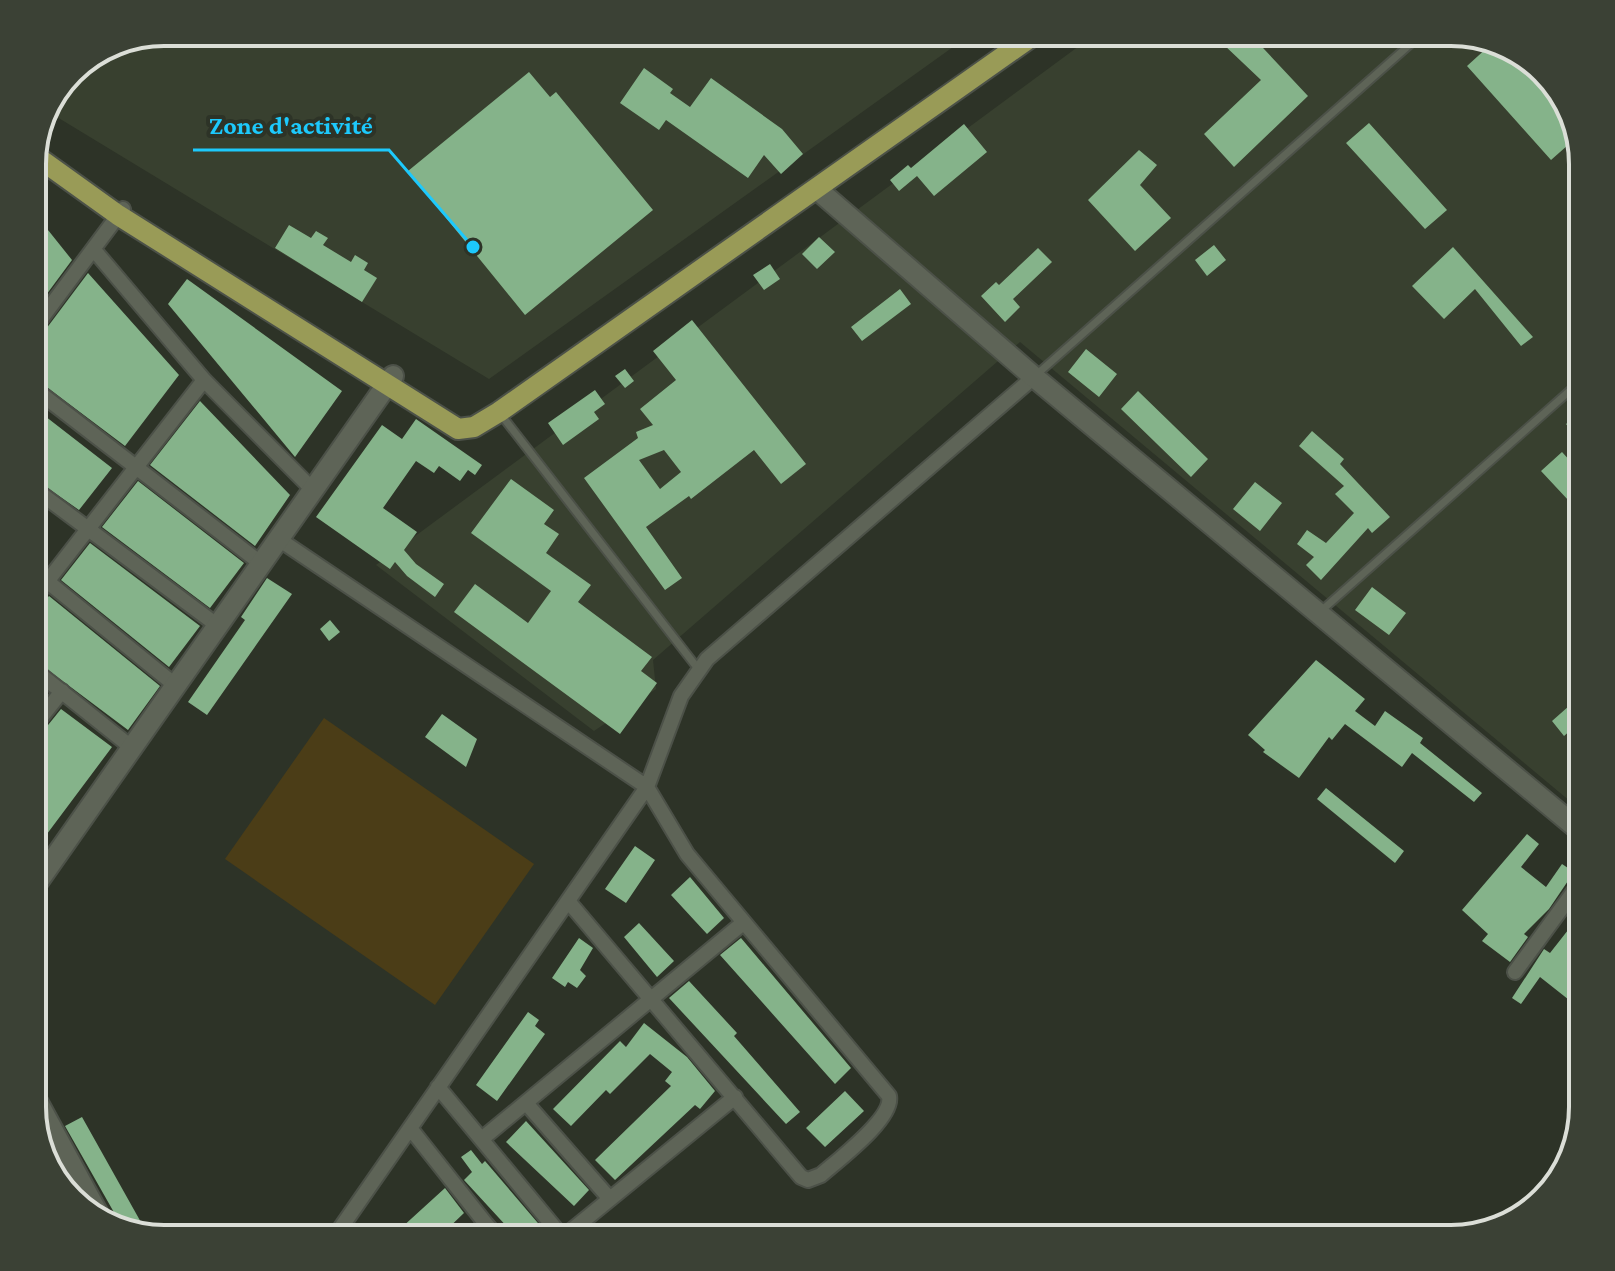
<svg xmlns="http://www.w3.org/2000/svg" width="1615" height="1271" font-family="'Crimson Pro',serif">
<rect width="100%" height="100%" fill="#2d3327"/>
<path fill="#38402f" d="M164,32H974L489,379L52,114L77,65Z
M1098,32H1452L1538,64L1570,106L1583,164V812L1020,342L653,660L656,689L594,731L376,565Z"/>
<path fill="#4b3d17" d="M324,718L534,864L435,1005L225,859Z"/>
<path fill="#85b38a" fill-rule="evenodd" d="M1235,32H1248L1308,96L1234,167L1204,134L1261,80L1223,44Z
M1489,46L1538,64L1569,105L1577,137L1551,160L1467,66Z
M644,68L673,89L670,93L690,107L711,78L782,129L803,154L781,174L764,155L748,178L666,120L659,130L620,103Z
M529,72L550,97L556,92L653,210L525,315L408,171Z
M1369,123L1447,210L1425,229L1346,143Z
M964,124L987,152L934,196L917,176L899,191L890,180L908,165L911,168Z
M1139,150L1157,165L1140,185L1171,218L1135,251L1088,200Z
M40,220L72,260L32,314V230Z
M289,225L311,238L316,231L328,238L323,245L351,262L355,255L368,263L364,270L377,278L362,302L275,248Z
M819,237L835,252L817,269L802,254Z
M1214,245L1226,260L1207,276L1195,260Z
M1453,247L1533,337L1521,346L1475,289L1444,319L1412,286Z
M1038,248L1052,262L1013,299L1020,307L1005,322L981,296L996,282L999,285Z
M770,264L780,279L764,290L753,275Z
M88,273L179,375L125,446L32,376V341L40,337Z
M187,279L342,391L295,457L168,304Z
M900,289L911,304L862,341L851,327Z
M692,320L806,464L781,484L754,450L691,499L689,496L646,527L682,578L665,590L584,478L638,438L636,432L653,425L640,409L676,380L653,351ZM664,450L681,472L660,489L639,460Z
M1086,349L1117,374L1099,397L1068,372Z
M625,369L634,381L625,388L615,376Z
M595,390L605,404L594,412L599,419L563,445L548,423Z
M1138,391L1208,459L1191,477L1121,409Z
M200,401L290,495L255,546L150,465Z
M32,406L112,468L79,510L32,477Z
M1578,414L1583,428L1575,435L1566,424Z
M416,419L482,465L475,475L468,470L460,481L439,466L434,473L416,461L383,508L417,532L404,550L416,564L444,584L435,597L407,576L395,562L390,569L316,517L382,425L402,439Z
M1312,431L1344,459L1340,464L1390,517L1372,533L1368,528L1321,580L1306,565L1314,557L1297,544L1307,530L1326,543L1354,513L1335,494L1344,486L1299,446Z
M1562,452L1583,475V516L1541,471Z
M511,479L554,510L544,524L559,534L546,553L591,585L578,602L652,657L641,671L657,683L620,734L454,612L475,584L528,623L551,591L471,533Z
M138,481L244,563L210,608L102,527Z
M1255,482L1282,503L1260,531L1233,509Z
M90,543L200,626L169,667L61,580Z
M267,578L292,594L207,715L188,702L245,620L241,617Z
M1372,587L1406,613L1389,635L1355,610Z
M49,596L160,686L128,730L32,658V614Z
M330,620L340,632L329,641L320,629Z
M1316,660L1365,699L1355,711L1375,726L1385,711L1423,738L1420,743L1482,793L1474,802L1412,753L1402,767L1345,724L1332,740L1329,737L1299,778L1263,752L1265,750L1248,735Z
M32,681L48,693L32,712Z
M1569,706L1581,721L1564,736L1552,721Z
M61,709L112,747L32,854V739L40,735Z
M442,714L477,739L466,767L425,737Z
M1326,788L1404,851L1395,863L1317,799Z
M1527,834L1539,844L1521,867L1546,887L1562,864L1574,872L1549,909L1524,934L1528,937L1510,962L1482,941L1488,934L1462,910Z
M635,846L655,860L626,903L605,889Z
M690,877L724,918L707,934L671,895Z
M1583,911V1011L1540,977L1521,1004L1512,998L1544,949L1550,953Z
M639,923L674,961L657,977L624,937Z
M579,938L593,948L580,970L586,976L577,988L568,982L565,987L552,978Z
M741,938L851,1068L835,1084L720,955Z
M689,981L737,1033L734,1036L800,1112L786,1124L669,998Z
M528,1012L539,1020L535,1026L545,1034L497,1101L476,1085Z
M644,1023L687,1057L715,1091L700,1109L695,1105L615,1180L595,1160L671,1086L665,1081L672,1072L650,1054L610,1094L606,1090L571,1126L553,1109L620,1041L626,1047Z
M845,1091L864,1111L825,1147L806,1128Z
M82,1117L147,1233L120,1223L65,1126Z
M526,1121L589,1190L574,1206L506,1142Z
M471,1150L482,1164L485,1161L543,1229L531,1239H509L507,1233L510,1230L464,1180L472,1172L461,1157Z
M445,1188L464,1213L440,1236L435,1231L427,1239H389Z"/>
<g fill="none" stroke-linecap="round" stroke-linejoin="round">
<defs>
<path id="lane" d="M1035,376L1424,32
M499,412L699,670
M1321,611L1583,379"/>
<path id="street" d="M94,250L204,380L314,491
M32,331L123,209
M32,387L263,565
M32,487L218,626
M280,540L647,787L687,854L889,1096C894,1118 838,1160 821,1175L808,1180L801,1177L568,901
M32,569L175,685
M32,601L204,380
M32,668L131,747
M32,729L62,691
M1515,972L1583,879
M438,1087L564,1239
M526,1103L610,1199
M410,1128L486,1224L468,1239
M483,1138L743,923
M486,1224L499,1239
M333,1239L647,787L681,696L707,659L1034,377
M561,1239L735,1097"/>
<path id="secondary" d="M818,190L1034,377L1583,833
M32,890L393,376
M32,1092L98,1214"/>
<path id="primary" d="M33,154L118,215L458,429L474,427L499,412L1038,32"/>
</defs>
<use href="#lane" stroke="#4c5148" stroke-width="11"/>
<use href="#street" stroke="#4c5148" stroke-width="18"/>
<use href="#secondary" stroke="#4c5148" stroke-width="24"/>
<use href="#primary" stroke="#4c5148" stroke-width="24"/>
<use href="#lane" stroke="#5e6457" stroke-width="7"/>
<use href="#street" stroke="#5e6457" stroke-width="14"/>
<use href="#secondary" stroke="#5e6457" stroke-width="20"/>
<use href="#primary" stroke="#999b57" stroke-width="20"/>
</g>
<path d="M0 0H1615V1271H0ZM164 46H1451A118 118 0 0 1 1569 164V1107A118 118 0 0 1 1451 1225H164A118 118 0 0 1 46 1107V164A118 118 0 0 1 164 46Z" fill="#3b4135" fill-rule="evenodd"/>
<path fill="none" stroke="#dbded7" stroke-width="4" d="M164 46H1451A118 118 0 0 1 1569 164V1107A118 118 0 0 1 1451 1225H164A118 118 0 0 1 46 1107V164A118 118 0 0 1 164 46Z"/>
<path fill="none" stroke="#1dc9fc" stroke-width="3" d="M473 247L389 150H193"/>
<circle fill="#1dc9fc" stroke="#2d3327" stroke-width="3" cx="473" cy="247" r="8"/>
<g font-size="26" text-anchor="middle" font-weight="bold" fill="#1dc9fc" stroke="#2d3327" stroke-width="8" stroke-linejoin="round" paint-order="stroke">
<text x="291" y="134">Zone d'activité</text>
</g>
</svg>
